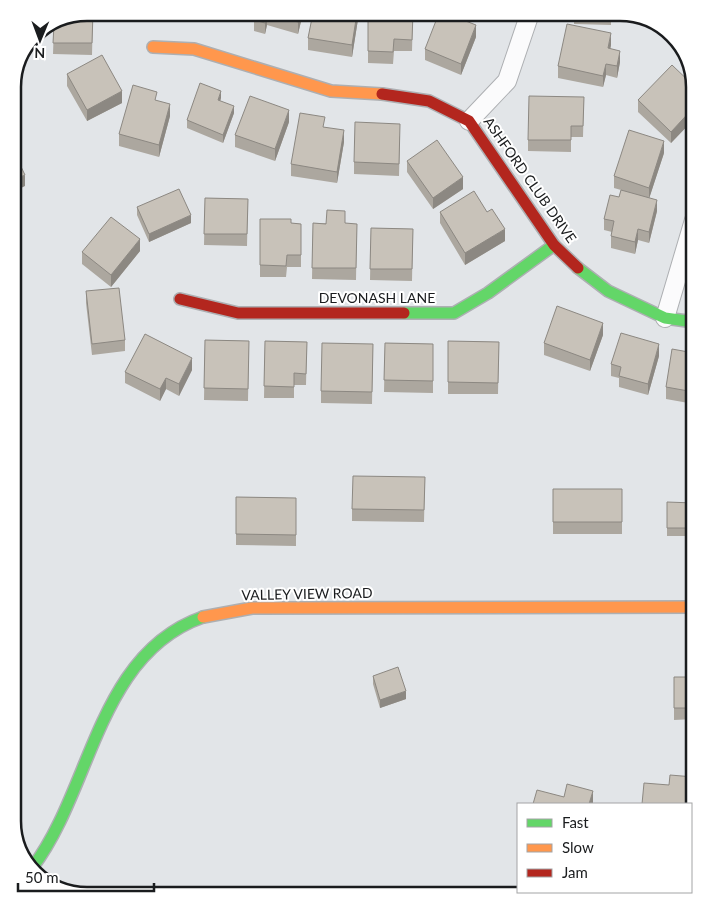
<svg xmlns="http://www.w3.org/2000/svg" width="707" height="908" font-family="Lato,sans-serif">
<rect width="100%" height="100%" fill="#e2e5e8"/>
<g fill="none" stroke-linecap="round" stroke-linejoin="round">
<defs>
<path id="street" d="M469,121L507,81L530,13
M665,318L694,220"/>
<path id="fast" d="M578,268L608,291L665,318L694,322
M404,313H454L488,293L554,245
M32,868C92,790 97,654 203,617"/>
<path id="slow" d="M153,47L194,49L331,91L382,94
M203,617L252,608L694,607"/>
<path id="jam" d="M382,94L429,101L469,121L554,245L578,268
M180,299L238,313H404"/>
</defs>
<use href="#street" stroke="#adafb2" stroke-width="20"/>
<use href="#fast" stroke="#adafb2" stroke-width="14"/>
<use href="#slow" stroke="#adafb2" stroke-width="14"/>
<use href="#jam" stroke="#adafb2" stroke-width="14"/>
<use href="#street" stroke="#fbfbfc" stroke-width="18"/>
<use href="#fast" stroke="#63d668" stroke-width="11"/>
<use href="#slow" stroke="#ff974d" stroke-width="11"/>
<use href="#jam" stroke="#b3261e" stroke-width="11"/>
</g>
<path fill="#aca79f" d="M93,12L92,55L53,54L54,25Z
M202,13H234L230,22Z
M239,13H247L246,15Z
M255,13H303L298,34L267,25L265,34L254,31V20Z
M313,13H359L352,57L308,50V38Z
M368,13H413L412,51H394L393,64L368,63Z
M574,13H611V25L574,24Z
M476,37L461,75L425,60V49Z
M611,45L610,49L620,62L617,78L606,75L603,87L558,78V66Z
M67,74L122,103L87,121L67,86Z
M694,88V119L671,143L638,112V100Z
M584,97L583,137H571V152L528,151V140Z
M221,98L220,101L234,113L223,143L187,128V120Z
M157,101L170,116L159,157L119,146V134Z
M289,122L275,161L235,147V135Z
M325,127L344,142L337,183L291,176V164Z
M400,136L399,176L354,174V162Z
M664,153L649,198L657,211L649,243L638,240L635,254L611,248V236L612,232L604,230V219L619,197L621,190L614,188V176Z
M407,161L463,189L433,209L407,172Z
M205,198L248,199L247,246L204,245Z
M137,207L191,223L149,242L137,215Z
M440,212L505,241L465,265L440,223Z
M260,219L291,223L301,224V267H287L286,277H260Z
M313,223L357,224L356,280L312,279Z
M371,228L413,229L412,281L370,280Z
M140,251L111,287L82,264V252Z
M86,291L125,340V351L92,355L86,303Z
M603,335L590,371L544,355V343Z
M205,340L249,341L248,401L204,400Z
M265,341L307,342L306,385H294V398H264Z
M448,341L499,342L498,394H448Z
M385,343L433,344V393L384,392Z
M373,344L372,404L321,403V391Z
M694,353V404L666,399V387Z
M659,356L648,395L619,387V378L611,376V364Z
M192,370L179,396L166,389L160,401L125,383V372Z
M425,477L424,522L352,521V509Z
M553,489H622V534H553Z
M236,497L296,498V546L236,545Z
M694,503V536H667V528Z
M373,676L406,699L380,708L373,684Z
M674,677H694V719L674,720Z
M694,777V821L693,828H691V804L669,785Z
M549,892H568L567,895H562Z"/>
<path fill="#8c8882" d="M230,13H234L230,22Z
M300,13H303L298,34V22Z
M357,13H359L352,57V45Z
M267,14V25L265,34V23Z
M476,25V37L461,75V64Z
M611,33V45L608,60V48Z
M620,51V62L617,78V66Z
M606,64V75L603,87V76Z
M122,91V103L87,121V110Z
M221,91V98L218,108V100Z
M170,104V116L159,157V145Z
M234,106V113L223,143V135Z
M694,107V119L671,143V132Z
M289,110V122L275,161V149Z
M344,130V142L337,183V172Z
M664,141V153L649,199V188Z
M25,175V186L13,192V180Z
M463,177V189L433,209V198Z
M657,200V211L649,243V232Z
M191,215V223L149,242V234Z
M505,229V241L465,265V253Z
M638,229V240L635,254V242Z
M140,239V251L111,287V275Z
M603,323V335L590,371V360Z
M659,344V356L648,395V384Z
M192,358V370L179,396V384Z
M166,378V389L160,401V389Z
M406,691V699L380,708V700Z
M593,791V804H589Z"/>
<path fill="#c8c2b9" stroke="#8c8882" d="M88,12H93L92,43H53L54,25Z
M255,13H300L298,22L267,14L265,23L254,20Z
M313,13H357L352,45L308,38Z
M368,13H413L412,40L394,39L393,52L368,51Z
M439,13H445L476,25L461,64L425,49Z
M574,13H611V14Z
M567,24L611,33L608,48L620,51L617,66L606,64L603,76L558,66Z
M102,55L122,91L87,110L67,74Z
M672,65L694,86V107L671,132L638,100Z
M200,83L221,91L218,100L234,106L223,135L187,120Z
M133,85L157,92L155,100L170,104L159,145L119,134Z
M250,96L289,110L275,149L235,135Z
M529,96L584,97L583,126H571V140H528Z
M300,113L325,117L323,127L344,130L337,172L291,164Z
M355,122L400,124L399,164L354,162Z
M629,130L664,141L649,188L614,176Z
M437,140L463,177L433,198L407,161Z
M13,150L25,175L13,180Z
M179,189L191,215L149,234L137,207Z
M621,190L657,200L649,232L638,229L635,242L611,236L614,221L604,219L610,195L619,197Z
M474,191L487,212L492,209L505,229L465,253L440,212Z
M205,198L248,199L247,234H204Z
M327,210L345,211V223L357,224L356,268H312L313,223L326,224Z
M111,217L140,239L111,275L82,252Z
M260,219H291V223L301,224V255H287L286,266L260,265Z
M371,228L413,229L412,269H370Z
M119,288L125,340L92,344L86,291Z
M557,306L603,323L590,360L544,343Z
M621,333L659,344L648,384L619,376L621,367L611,364Z
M145,334L192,358L179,384L166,378L160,389L125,372Z
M205,340L249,341L248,389L204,388Z
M265,341L307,342L306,374L294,373V387L264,386Z
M448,341L499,342L498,383L448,382Z
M322,343L373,344L372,392L321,391Z
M385,343L433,344V381L384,380Z
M672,349L694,353V392L666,387Z
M353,476L425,477L424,510L352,509Z
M553,489H622V522H553Z
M236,497L296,498V535L236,534Z
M667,502L694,503V528H667Z
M398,667L406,691L380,700L373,676Z
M674,677H694V708H674Z
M670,775L694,777V816H691V804H642L644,783L669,785Z
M567,784L593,791L589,804H533L537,790L564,797Z"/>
<g text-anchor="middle" stroke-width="4" stroke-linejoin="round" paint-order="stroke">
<g font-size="14" fill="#1a1c1e" stroke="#fff">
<text transform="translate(530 180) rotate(55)" y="5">ASHFORD CLUB DRIVE</text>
<text x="377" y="303">DEVONASH LANE</text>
<text transform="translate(307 594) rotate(-1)" y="5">VALLEY VIEW ROAD</text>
</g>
</g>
<path d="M0 0H707V908H0ZM87 21H620A66 66 0 0 1 686 87V821A66 66 0 0 1 620 887H87A66 66 0 0 1 21 821V87A66 66 0 0 1 87 21Z" fill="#fff" fill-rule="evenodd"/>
<path fill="none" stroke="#1a1c1e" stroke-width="2.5" d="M87 21H620A66 66 0 0 1 686 87V821A66 66 0 0 1 620 887H87A66 66 0 0 1 21 821V87A66 66 0 0 1 87 21Z"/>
<rect x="517" y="803" width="175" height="90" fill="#ffffff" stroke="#a3a4a5"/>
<rect x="527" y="819" width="25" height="8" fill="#63d668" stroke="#a3a4a5"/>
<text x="562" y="828" font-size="15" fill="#1a1c1e">Fast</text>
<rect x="527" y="844" width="25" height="8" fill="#ff974d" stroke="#a3a4a5"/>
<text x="562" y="853" font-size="15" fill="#1a1c1e">Slow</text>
<rect x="527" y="869" width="25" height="8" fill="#b3261e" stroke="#a3a4a5"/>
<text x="562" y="878" font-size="15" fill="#1a1c1e">Jam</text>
<g transform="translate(40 40) rotate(181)" stroke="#ffffff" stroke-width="4" paint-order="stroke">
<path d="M0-4L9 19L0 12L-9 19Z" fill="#1a1c1e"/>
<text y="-8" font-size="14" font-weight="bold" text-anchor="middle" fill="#1a1c1e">N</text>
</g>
<path d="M18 883v8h136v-8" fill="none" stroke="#1a1c1e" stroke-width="2.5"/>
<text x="25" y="883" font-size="15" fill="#1a1c1e" stroke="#ffffff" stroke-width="4" paint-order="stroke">50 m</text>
</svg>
